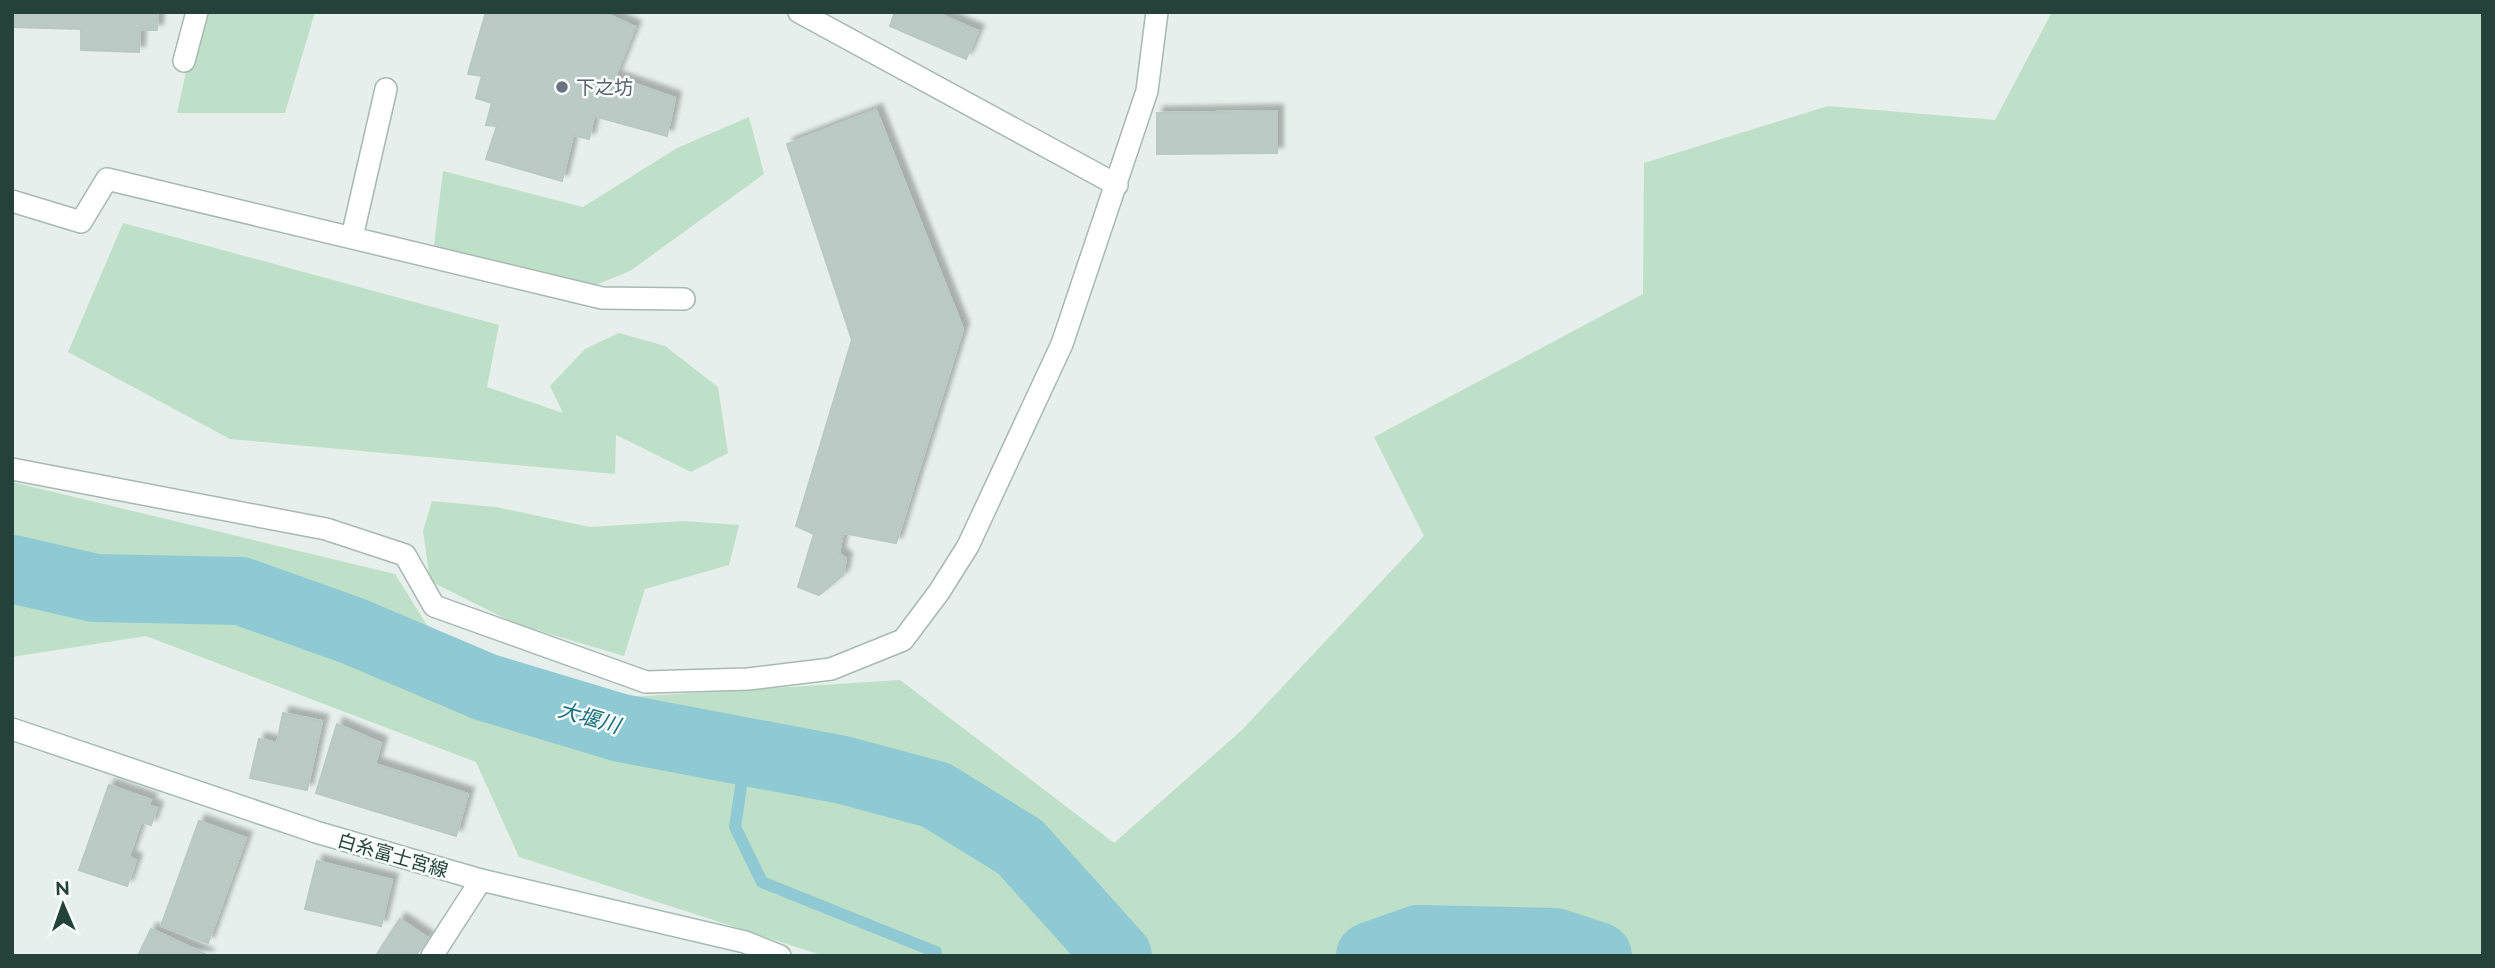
<svg xmlns="http://www.w3.org/2000/svg" width="2495" height="968" font-family="Raleway,'Noto Sans JP',sans-serif">
<defs>
<filter id="shadow"><feDropShadow dx="6" dy="-6" stdDeviation="2" flood-color="#0004"/></filter>
</defs>
<rect width="100%" height="100%" fill="#e6efeb"/>
<path fill="#bfe0c8" d="M199,12H315L285,113H177Z
M2052,12H2483V956H824L519,857L476,762L146,636L12,657V482L395,574L437,641L629,697L900,680L1114,843L1242,730L1424,536L1374,437L1643,294L1644,163L1828,106L1995,120Z
M749,117L764,174L630,271L579,292L434,245L443,171L583,207L677,148Z
M123,223L499,325L487,387L563,413L550,386L585,349L619,333L665,346L718,387L728,453L691,472L616,435L615,474L230,439L68,352Z
M432,501L496,507L590,527L683,521L739,525L729,565L645,589L624,656L516,624L430,581L423,531Z"/>
<g fill="none" stroke-linecap="round" stroke-linejoin="round">
<path stroke="#8ec9d4" stroke-width="12" d="M746,753L735,827L762,882L936,952V956"/>
<path stroke="#8ec9d4" stroke-width="68" d="M12,569L95,588L241,591L353,631L485,687L621,728L843,770L936,795L1020,847L1118,956
M1370,956L1418,939L1555,942L1598,956"/>
</g>
<path fill="#bbcac4" stroke="#b8c9c2" stroke-width="2" filter="url(#shadow)" d="M12,12H158L157,30H140L139,52L81,50V29L12,27Z
M486,12H603L635,27L615,77L675,98L667,136L594,116L589,139L573,135L562,181L486,159L497,126L486,125L492,103L476,98L482,76L468,74Z
M895,12H935L978,31L966,59L890,26Z
M876,110L963,329L896,543L843,533L839,553L846,559L843,575L819,595L798,587L814,534L796,526L852,340L787,144Z
M1277,111V153L1157,154V113Z
M283,713L322,721L307,790L250,778L259,739L277,743Z
M337,724L381,743L375,764L468,794L456,836L316,793Z
M109,785L151,800L148,805L157,808L151,825L141,822L129,857L136,860L127,886L79,870Z
M199,821L246,838L208,943L161,926Z
M317,861L392,880L381,926L305,909Z
M400,919L428,938L415,956H379L377,954Z
M151,929L209,956H138Z"/>
<g fill="none" stroke-linecap="round" stroke-linejoin="round">
<defs>
<path id="minor" d="M799,12L1117,185
M184,61L197,12
M12,201L81,222L107,179L602,298L684,299
M352,237L386,89
M12,469L326,529L405,555L434,606L646,682L748,679L831,669L903,640L939,592L968,546L1062,344L1147,91L1157,12
M432,956L481,880"/>
<path id="secondary" d="M12,729L316,832L481,880L745,942L780,956"/>
</defs>
<use href="#minor" stroke="#a8b8b2" stroke-width="24"/>
<use href="#secondary" stroke="#a4bbb3" stroke-width="24"/>
<use href="#minor" stroke="#fff" stroke-width="21"/>
<use href="#secondary" stroke="#fff" stroke-width="21"/>
</g>
<circle fill="#6b7280" stroke="#f7fbf9" stroke-width="2.5" cx="562" cy="87" r="7"/>
<g text-anchor="middle" stroke-width="5" stroke-linejoin="round" paint-order="stroke">
<g font-size="19" fill="#5b616d" stroke="#f7fbf9" text-anchor="start">
<text x="576" y="94">下之坊</text>
</g>
<g font-size="19" fill="#24423a" stroke="#f7fbf9">
<text transform="translate(393 855) rotate(16)" y="7">白糸富士宮線</text>
</g>
<g font-size="21" font-style="italic" fill="#1c6f80" stroke="#f7fbf9">
<text transform="translate(589 718) rotate(16)" y="7">大堰川</text>
</g>
</g>
<rect width="2495" height="968" fill="none" stroke="#24423a" stroke-width="28"/>
<g transform="translate(63 905) rotate(358)" stroke="#f7fbf9" stroke-width="5" paint-order="stroke">
<path d="M0-5L12 26L0 18L-12 26Z" fill="#24423a"/>
<text y="-10" font-size="19" font-weight="bold" text-anchor="middle" fill="#24423a">N</text>
</g>
</svg>
